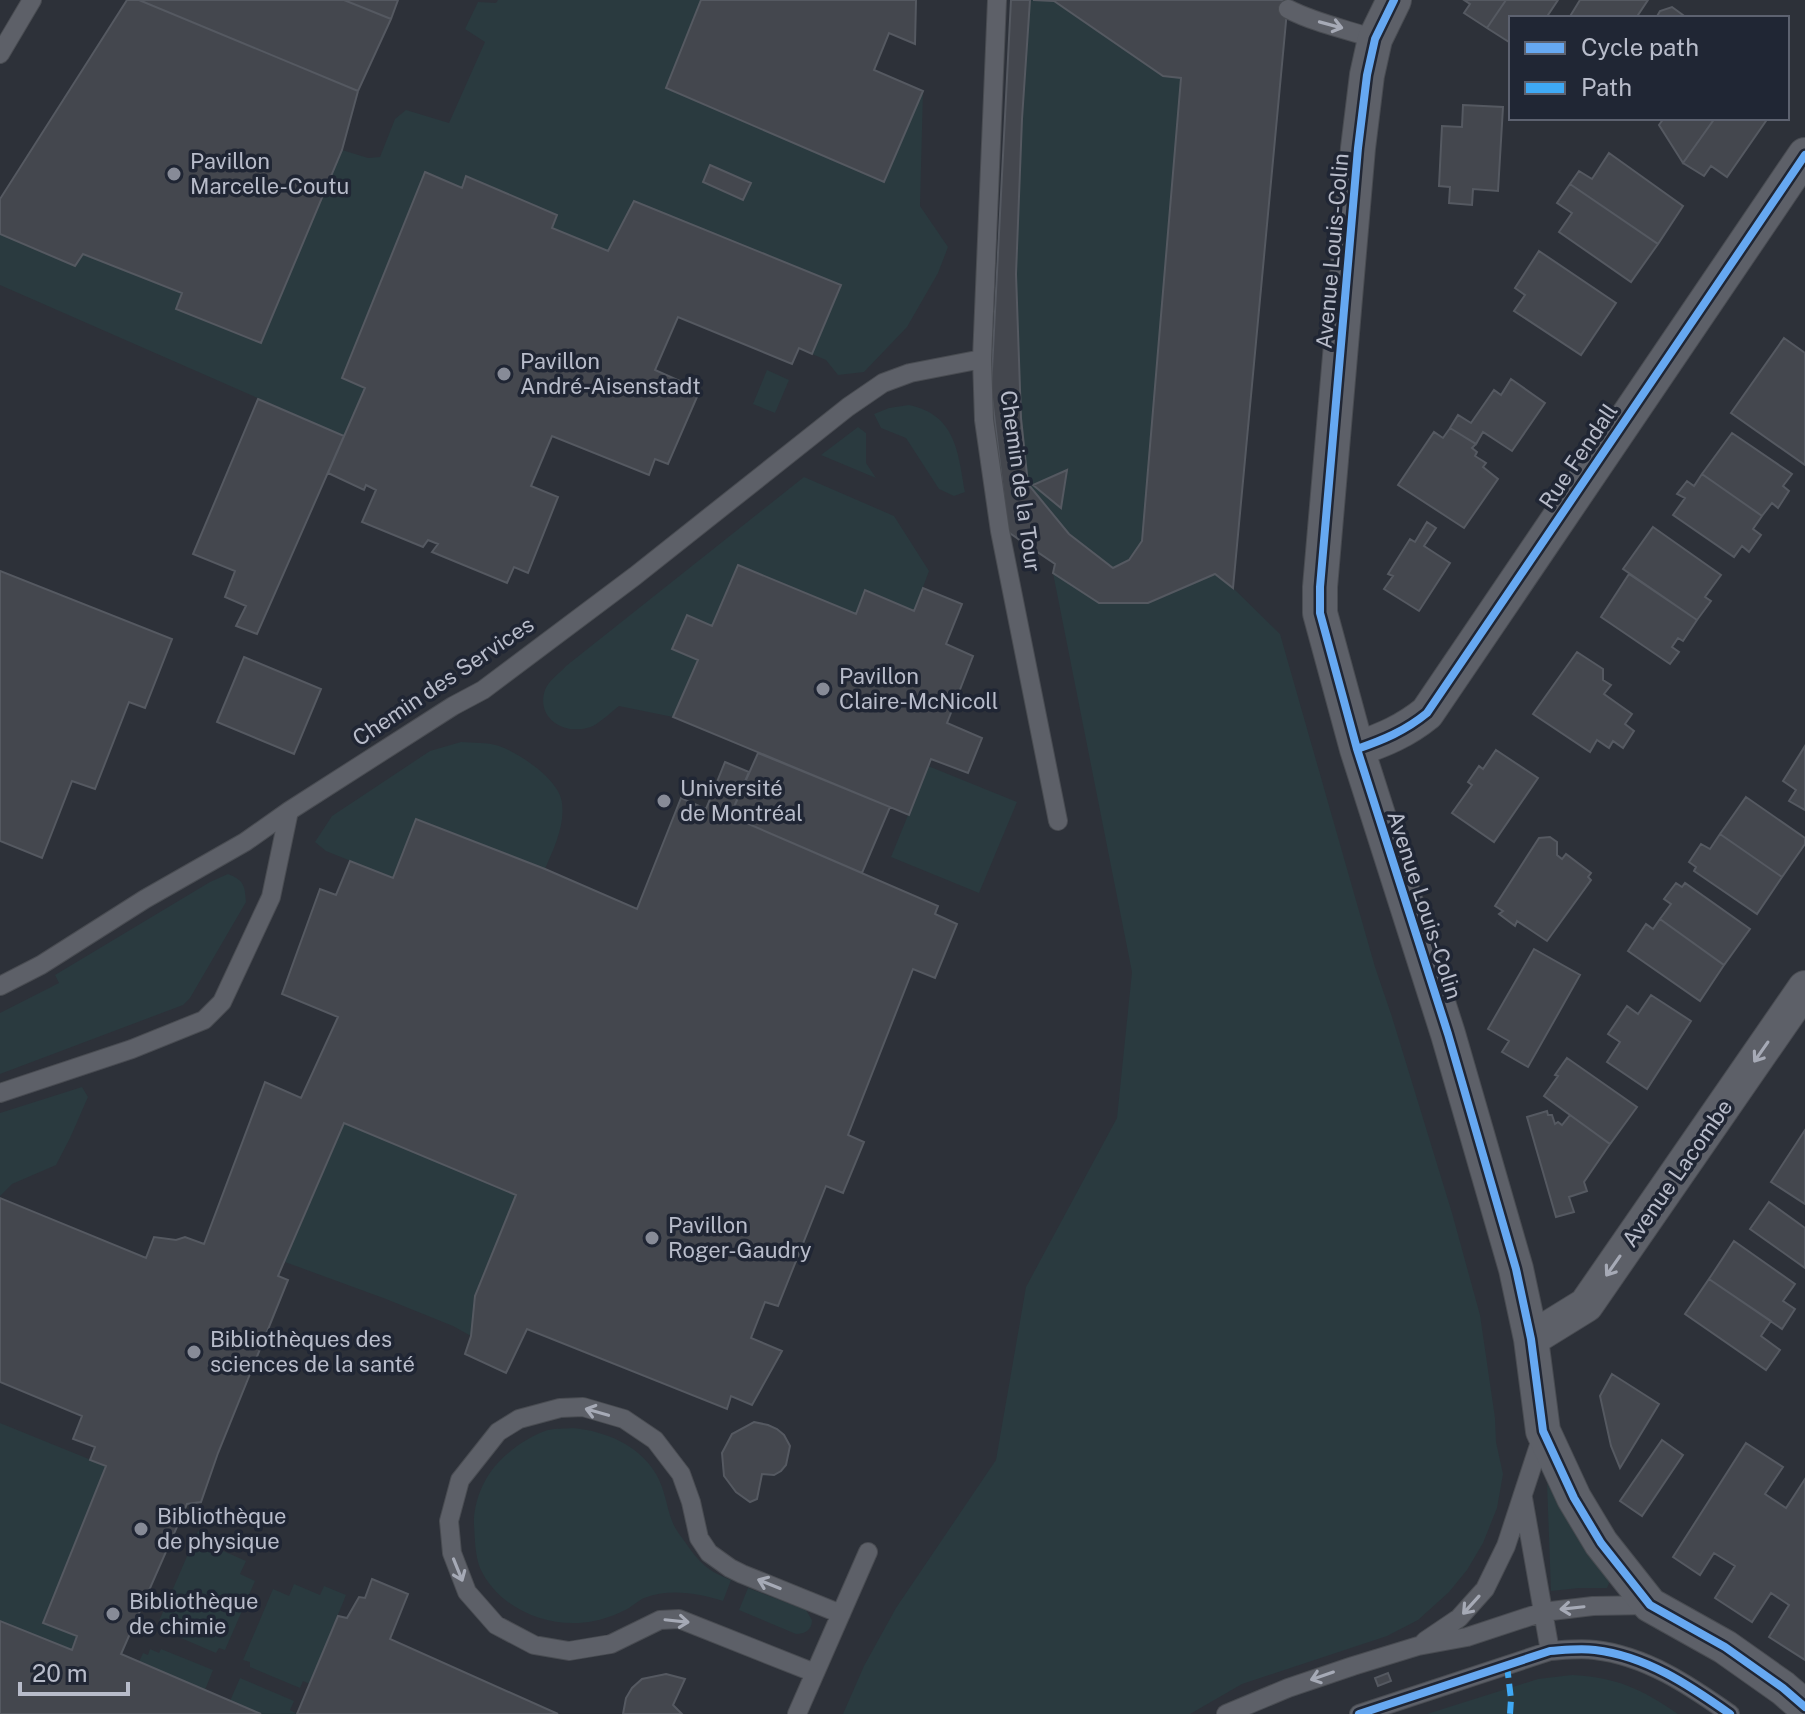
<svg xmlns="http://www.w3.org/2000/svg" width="1805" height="1714" font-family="'Public Sans',sans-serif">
<rect width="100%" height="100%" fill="#2d3139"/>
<path fill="#2a3a3f" d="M498,0H701L707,105L884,182L923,91L920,206L948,247L938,273L907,327L864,372L838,375L826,360L812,354L840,285L634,201L608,251L552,228L556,215L467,176L462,188L342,378L365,388L344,436L0,285V234L74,266L83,254L182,293L177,309L261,342L342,150L368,158L380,157L395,119L406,110L449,123L485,42L465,29L478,2L496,3Z
M1030,0L1054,1L1163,76L1181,78L1142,541L1129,560L1113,568L1069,534L1028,484L1021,418L1016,274L1022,119Z
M767,370L789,380L775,413L753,404Z
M909,405C956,415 958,452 965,492L954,496L939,489L906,438L881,428L874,414L889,408Z
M858,427L866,433V463L876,478L821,455Z
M804,477L894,516L929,571L914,611L866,590L856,614L738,565L712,626L686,616L673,649L698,660L673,717L619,706C611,712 602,721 593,726C568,737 535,720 545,690C548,681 560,673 566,666Z
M1053,573L1099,603H1148L1215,574L1233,588L1280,634L1375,967L1392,1017L1452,1213L1480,1315L1495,1418L1496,1442L1503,1474L1497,1508L1483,1543L1467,1570L1449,1592L1418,1620L1387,1636L1242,1684L1190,1714H843L864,1666L896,1608L996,1460L1026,1287L1117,1118L1132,972Z
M461,742C473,743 487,742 499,746C519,753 560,780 562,803C565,826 554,848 545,869L416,819L393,878L326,851L315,842L332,816L430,751Z
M928,766L1017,802L979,893L891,857Z
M228,874C244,880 245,886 246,902L190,998L183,1005L0,1074V1013L59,983L55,975L210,882Z
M82,1087L88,1097L70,1138L56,1165L12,1184L0,1196V1113Z
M344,1123L516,1195L475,1296L471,1336L453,1326L386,1299L285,1262Z
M0,1423L106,1466L43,1623L77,1636L72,1650L0,1621Z
M573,1428C605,1431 639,1445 656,1474C665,1489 666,1505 672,1521C675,1529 680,1535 685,1542C699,1562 707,1571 731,1580L723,1601C699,1593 669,1588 644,1598C637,1601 631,1608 623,1611C615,1615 604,1619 594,1621C551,1630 499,1610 480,1568C475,1555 475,1539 474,1525C473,1504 483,1479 497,1464C510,1449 530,1436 548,1430C556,1428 565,1429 573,1428Z
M1547,1483C1566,1519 1582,1551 1610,1581L1607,1588H1579L1551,1591Z
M198,1531L224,1542L221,1550L246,1561L240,1574L255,1581L225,1650L219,1648L216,1653L167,1632L169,1626L159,1621Z
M294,1584L320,1595L324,1586L346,1595L310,1684L303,1681L300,1688L250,1667V1662L243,1660L273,1589L289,1596Z
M748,1588L806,1610L812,1620C812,1630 805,1634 796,1634L739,1610Z
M150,1649L159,1653L161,1649L213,1670L205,1690L139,1662L143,1653L148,1655Z
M1572,1675C1616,1677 1642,1689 1678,1714H1427L1538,1679Z
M240,1678L294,1701L290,1710L297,1714H261L230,1701Z"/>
<path fill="#44474e" stroke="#555961" stroke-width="2" d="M127,0H139L358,91L342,150L261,343L176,309L182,293L83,254L75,266L0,234V199Z
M139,0H344L391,19L358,91Z
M344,0H398L391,19Z
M701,0H916L915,44L889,33L874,70L923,91L884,182L666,88Z
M1011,0H1030L1022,119L1016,274L1021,418L1028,484L1069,534L1113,568L1129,560L1142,541L1181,78L1163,76L1054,1L1033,0H1288L1233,588L1215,574L1148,603H1099L1053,573L1055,564L1008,532L991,389Z
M1464,0H1506L1487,28L1464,13L1470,4Z
M1506,0H1558L1546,18H1511V40L1509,42L1487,28Z
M1580,0H1648L1636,18H1569Z
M1672,7L1687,18H1656L1660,11Z
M1463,105L1503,107L1498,191L1473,189L1472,205L1449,203L1450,187L1439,186L1442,126L1462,127Z
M1664,118H1715L1683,163L1659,125Z
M1715,118H1768L1727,177L1711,166L1704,176L1683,163Z
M1609,153L1683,206L1658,244L1570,184L1579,171L1592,179Z
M710,165L751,183L743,200L703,182Z
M425,172L462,188L466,176L557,215L552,228L608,251L634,201L841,285L812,354L799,348L792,364L678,317L655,370L700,390L668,464L655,459L649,475L552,436L531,486L558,497L528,573L514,567L507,583L432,552L438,544L428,540L423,547L362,522L376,490L366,485L364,490L328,473L365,388L342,378Z
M1570,184L1658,244L1631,282L1559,232L1572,213L1557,203Z
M1539,251L1616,303L1581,355L1514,311L1525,295L1515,288Z
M1784,338L1805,353V465L1731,413Z
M1511,379L1545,403L1512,451L1483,432L1476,444L1450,428L1458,415L1471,423L1494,390L1501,395Z
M258,399L344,436L257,634L236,626L246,606L225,597L235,571L193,554Z
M1450,428L1476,444L1472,448L1477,452L1475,456L1486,463L1483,467L1498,479L1464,528L1398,485L1434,432L1443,438Z
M1732,433L1792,474L1783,486L1789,491L1778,508L1772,503L1762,516L1702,474Z
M1067,470L1061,508L1033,485Z
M1702,474L1762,516L1753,529L1761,535L1749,552L1742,546L1734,557L1673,515L1685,498L1677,494L1687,481L1694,486Z
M1427,522L1436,528L1424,546L1450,563L1419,611L1384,589L1393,576L1388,574L1410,539L1415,542Z
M1653,527L1721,575L1705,597L1711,601L1697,620L1623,569Z
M738,565L856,614L865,590L914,611L923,588L962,604L946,644L973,656L947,723L982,738L968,773L931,759L909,815L673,717L698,660L672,649L687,615L712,626Z
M0,571L172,639L145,708L129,702L95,789L72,781L42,858L0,841Z
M1629,574L1697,620L1683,641L1678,638L1672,647L1679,652L1670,664L1601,617Z
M1577,652L1603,669V680L1611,685L1604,694L1632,714L1625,724L1634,731L1623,748L1613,741L1609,748L1597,740L1590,752L1533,714Z
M244,657L321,689L294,754L217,722Z
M1805,746V810L1789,801L1796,790L1783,781Z
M1496,750L1538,778L1494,842L1452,813L1472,785L1468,782L1479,766L1483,769Z
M758,753L890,807L862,873L730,816Z
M725,762L749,772L730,816L938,906L935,914L957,924L935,978L913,969L848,1135L864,1142L843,1193L826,1186L778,1306L765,1302L751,1338L782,1351L752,1405L731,1396L727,1409L527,1329L506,1373L465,1354L471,1336L475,1296L516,1195L344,1123L278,1276L288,1280L218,1453L201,1502L187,1504L121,1654L261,1714H0V1621L72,1650L77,1636L43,1623L106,1466L90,1460L95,1447L73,1439L82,1416L0,1382V1198L146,1258L154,1237L176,1240L185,1237L204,1244L265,1082L301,1098L338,1017L282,994L320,889L336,895L350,861L393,878L416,819L545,869L637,909L681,798L706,809Z
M1746,797L1805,838V844L1782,877L1720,834Z
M1720,834L1782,877L1757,914L1694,871L1696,867L1689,862L1701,844L1710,849Z
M1550,837L1557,842V855L1562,859L1566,854L1591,873L1588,877L1591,880L1547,941L1517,921L1515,926L1499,914L1503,911L1495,906L1539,838Z
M1676,883L1682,887L1685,883L1750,929L1724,965L1660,919L1671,904L1664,899Z
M1660,919L1724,965L1700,1001L1628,951L1646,924L1653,929Z
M1534,949L1580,975L1528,1067L1502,1052L1509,1041L1488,1029Z
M1651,995L1691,1021L1647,1089L1607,1062L1620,1042L1608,1034L1627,1006L1638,1014Z
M1567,1058L1637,1107L1610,1144L1544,1096L1558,1076L1555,1075Z
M1547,1111L1548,1115H1552L1555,1124L1558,1122L1562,1125L1570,1115L1610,1144L1584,1182L1587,1191L1569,1197L1574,1212L1556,1217L1527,1117Z
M1805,1130V1204L1771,1182Z
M1769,1202L1805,1228V1268L1750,1229Z
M1734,1241L1795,1284L1783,1301L1795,1309L1782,1329L1709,1279Z
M1709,1279L1771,1321L1761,1336L1780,1350L1766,1370L1685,1314Z
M1612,1374L1659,1404L1620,1468L1611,1446L1600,1396Z
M754,1422L768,1425L777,1429L784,1435L790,1446L786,1465L781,1471L774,1475L762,1474L757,1499L750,1502L736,1492L724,1476L722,1453L732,1434Z
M1662,1440L1683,1455L1642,1516L1620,1501Z
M1746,1443L1783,1467L1765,1494L1786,1508L1805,1479V1660L1769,1637L1789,1605L1771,1593L1752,1622L1715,1598L1735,1566L1714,1553L1700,1575L1673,1557Z
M372,1579L408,1594L390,1639L558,1714H297L338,1616L347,1618L359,1597L365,1598Z
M1388,1673L1391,1681L1378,1686L1375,1678Z
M666,1674L685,1679L673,1705L682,1714H623L626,1698L632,1688L642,1679Z"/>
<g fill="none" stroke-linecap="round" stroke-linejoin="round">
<defs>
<path id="service" d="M997,0L982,359L984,420L1000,531L1058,821
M1288,9C1315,23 1345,29 1375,39
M0,54L32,0
M0,986L41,965L145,899L245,842L289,811L453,706L483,690L635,576L848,407L883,383L910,373L982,359
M0,1093L132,1049L204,1020L222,1002L271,897L289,811
M1523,1498L1550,1651
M1425,1641L1459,1618L1485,1589L1506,1546L1543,1433
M815,1673L679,1619L660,1620L611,1644L569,1651L534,1645L496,1625L467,1592L452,1553L449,1521L460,1480L498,1432L519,1419L560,1408L583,1407L624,1419L655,1440L681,1474L691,1502L699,1538L709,1553L730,1568L742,1574L841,1614
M797,1714L868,1552
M1226,1714L1288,1688L1353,1666L1418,1646L1467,1637L1543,1612L1593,1606L1650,1605
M1359,1714L1550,1651C1565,1650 1580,1648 1595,1650C1646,1656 1689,1685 1730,1714"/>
<path id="minor" d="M1394,0L1375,39L1367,75L1358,148L1320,587V613L1357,749L1448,1034L1516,1269L1531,1339L1543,1431L1574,1498L1601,1543L1650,1605L1725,1647L1783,1688L1805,1707
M1357,749C1383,740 1405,731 1427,713L1805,155
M1531,1339L1586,1305L1805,988"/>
</defs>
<use href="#service" stroke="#494c52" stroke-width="20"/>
<use href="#minor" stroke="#494c52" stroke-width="36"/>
<use href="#service" stroke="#5d6068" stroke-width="18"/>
<use href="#minor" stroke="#5d6068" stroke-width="34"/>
<path stroke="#3fa9f5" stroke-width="6" stroke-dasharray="12 6" stroke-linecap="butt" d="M1507,1666L1511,1699L1510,1714"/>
<defs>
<path id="cycleway" d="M1394,0L1375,39L1367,75L1358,148L1320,587V613L1357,749L1448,1034L1516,1269L1531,1339L1543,1431L1574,1498L1601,1543L1650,1605L1725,1647L1783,1688L1805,1707
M1357,749C1383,740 1405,731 1427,713L1805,155
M1359,1714L1550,1651C1565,1650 1580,1648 1595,1650C1646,1656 1689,1685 1730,1714"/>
</defs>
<use href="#cycleway" stroke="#202634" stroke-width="13"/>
<use href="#cycleway" stroke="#66a8f1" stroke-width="8"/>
</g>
<defs><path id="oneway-shaft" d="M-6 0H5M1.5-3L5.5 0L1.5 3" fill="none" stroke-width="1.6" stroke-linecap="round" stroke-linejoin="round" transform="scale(2)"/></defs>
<g stroke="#a6aab6">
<use href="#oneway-shaft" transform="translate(1331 25) rotate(15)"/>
<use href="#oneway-shaft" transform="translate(1761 1052) rotate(125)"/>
<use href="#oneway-shaft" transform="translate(1613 1266) rotate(125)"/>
<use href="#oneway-shaft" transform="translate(597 1412) rotate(-164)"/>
<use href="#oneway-shaft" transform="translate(458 1570) rotate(68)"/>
<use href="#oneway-shaft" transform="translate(769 1584) rotate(-158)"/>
<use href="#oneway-shaft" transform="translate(1471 1605) rotate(132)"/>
<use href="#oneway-shaft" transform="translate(1572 1608) rotate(174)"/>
<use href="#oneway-shaft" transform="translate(677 1621) rotate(6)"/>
<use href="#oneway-shaft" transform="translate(1322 1676) rotate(161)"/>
</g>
<g fill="#878b97" stroke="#202634" stroke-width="3">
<circle cx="174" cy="174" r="8"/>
<circle cx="504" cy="374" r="8"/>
<circle cx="823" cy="689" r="8"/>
<circle cx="664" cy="801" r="8"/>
<circle cx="652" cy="1238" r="8"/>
<circle cx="194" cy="1352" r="8"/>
<circle cx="141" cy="1529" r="8"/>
<circle cx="113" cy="1614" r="8"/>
</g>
<g text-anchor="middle" stroke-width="7" stroke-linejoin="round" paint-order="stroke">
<g font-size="22" fill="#b8bcca" stroke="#202634" text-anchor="start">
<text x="190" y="169">Pavillon<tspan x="190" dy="25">Marcelle-Coutu</tspan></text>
<text x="520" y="369">Pavillon<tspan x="520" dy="25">André-Aisenstadt</tspan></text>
<text x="839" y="684">Pavillon<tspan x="839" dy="25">Claire-McNicoll</tspan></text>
<text x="680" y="796">Université<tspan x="680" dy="25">de Montréal</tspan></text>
<text x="668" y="1233">Pavillon<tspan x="668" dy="25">Roger-Gaudry</tspan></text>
<text x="210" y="1347">Bibliothèques des<tspan x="210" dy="25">sciences de la santé</tspan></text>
<text x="157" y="1524">Bibliothèque<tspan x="157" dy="25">de physique</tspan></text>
<text x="129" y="1609">Bibliothèque<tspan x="129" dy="25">de chimie</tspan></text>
</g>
<g font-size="22" fill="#b8bcca" stroke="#202634">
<text transform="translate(1332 251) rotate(-85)" y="8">Avenue Louis-Colin</text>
<text transform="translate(1578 456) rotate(-56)" y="8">Rue Fendall</text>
<text transform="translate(1021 481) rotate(82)" y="8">Chemin de la Tour</text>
<text transform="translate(443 681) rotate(-34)" y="8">Chemin des Services</text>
<text transform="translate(1425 905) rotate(72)" y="8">Avenue Louis-Colin</text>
<text transform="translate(1677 1173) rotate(-55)" y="8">Avenue Lacombe</text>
</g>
</g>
<rect x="1509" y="16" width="280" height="104" fill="#202634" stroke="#5d6270" stroke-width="2"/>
<rect x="1525" y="42" width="40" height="12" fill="#66a8f1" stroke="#5d6270" stroke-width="2"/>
<text x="1581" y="56" font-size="24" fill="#b8bcca">Cycle path</text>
<rect x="1525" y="82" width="40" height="12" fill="#3fa9f5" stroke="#5d6270" stroke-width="2"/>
<text x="1581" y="96" font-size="24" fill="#b8bcca">Path</text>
<path d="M20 1682v12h108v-12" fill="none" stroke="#b8bcca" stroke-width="4"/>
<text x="32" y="1682" font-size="24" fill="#b8bcca" stroke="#202634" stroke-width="6" paint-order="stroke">20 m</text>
</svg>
